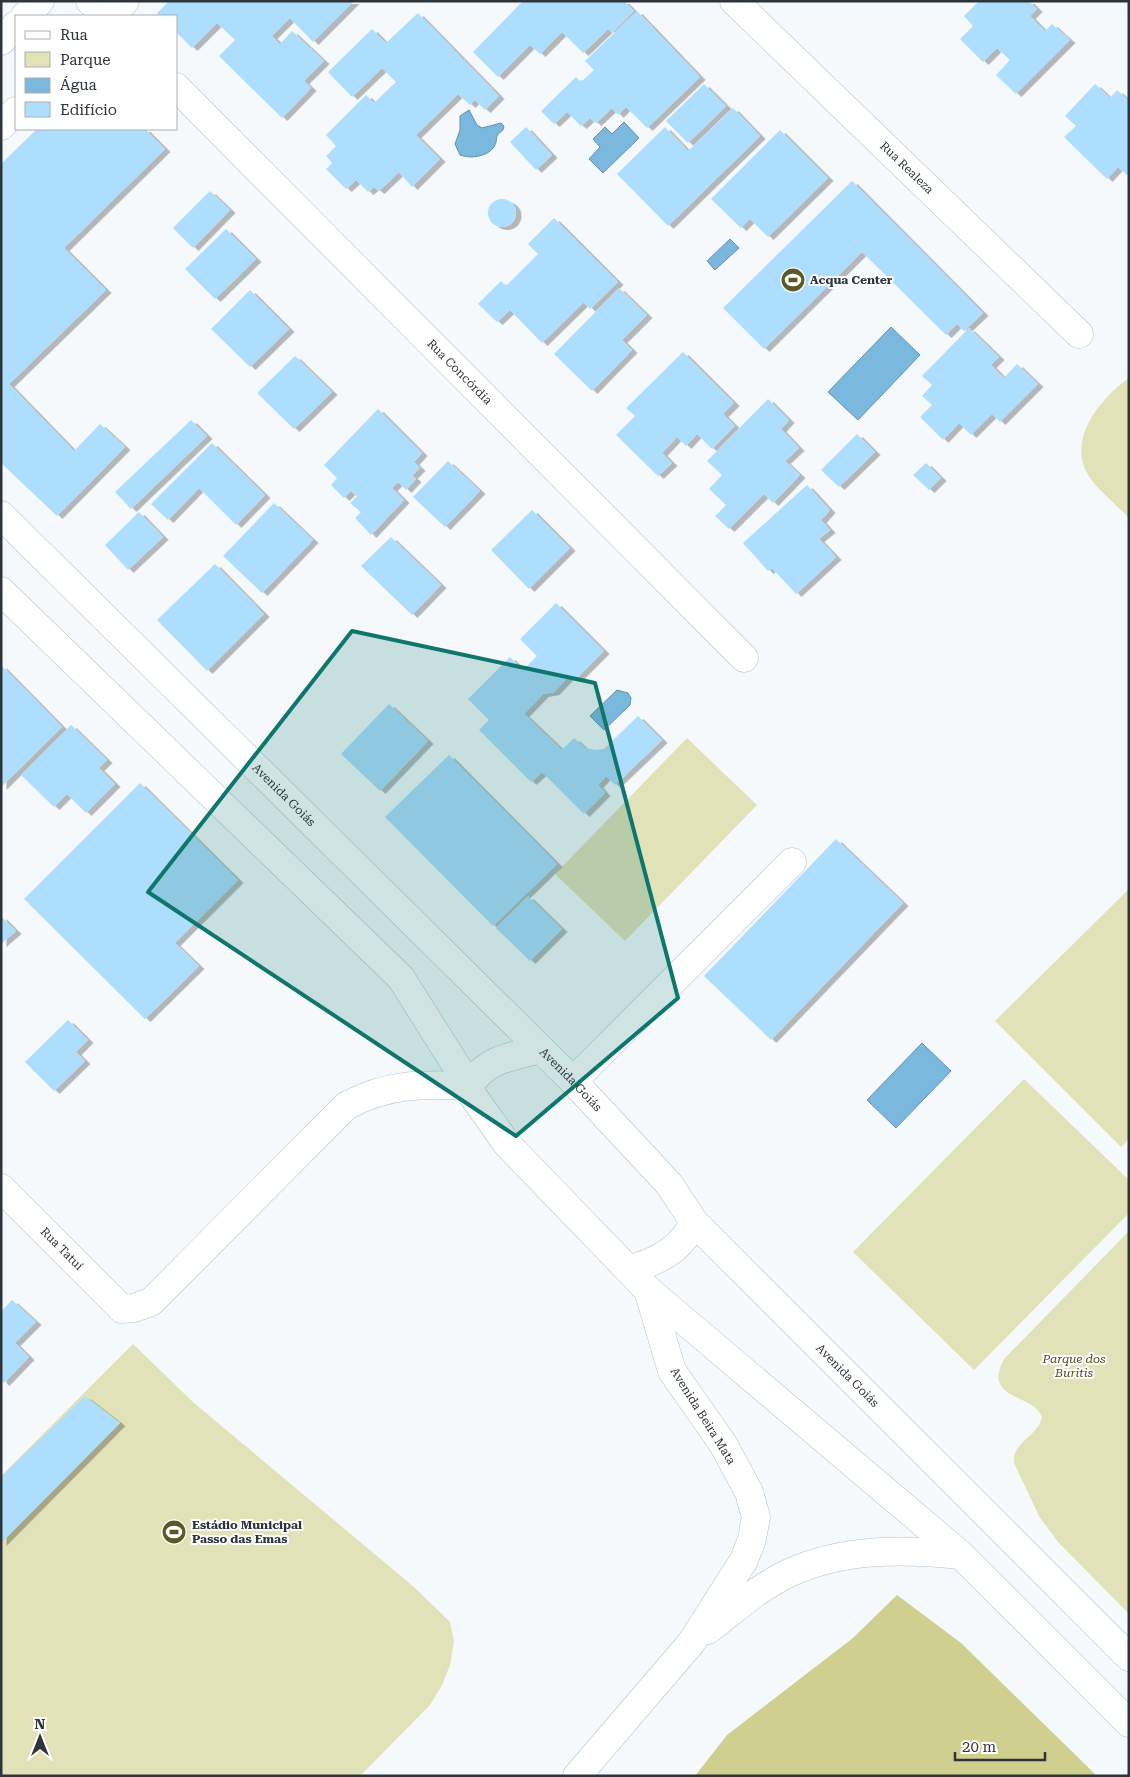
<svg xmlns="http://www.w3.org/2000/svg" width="1130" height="1777" font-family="'Roboto Serif',serif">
<defs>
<filter id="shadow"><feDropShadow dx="5.5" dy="3" stdDeviation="0" flood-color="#0004"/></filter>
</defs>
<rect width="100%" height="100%" fill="#f5f9fc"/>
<path fill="#e2e2b8" d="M1129,378V518C1115,503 1093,487 1085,469C1070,435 1103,396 1129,378Z
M687,738L757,805L625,941L555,874Z
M1129,889V1139L1121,1147L995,1021Z
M1024,1079L1129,1180V1213L974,1370L853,1252Z
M1129,1231V1614L1058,1542L1039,1516L1014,1463C1012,1441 1038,1437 1042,1417C1032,1393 982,1400 1004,1359Z
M133,1344L194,1403L414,1587L450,1622L454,1642L450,1665L442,1685L430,1705L360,1776H1V1476Z"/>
<path fill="#cfcf8f" d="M897,1595L961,1643L1097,1776H695L727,1735L853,1638Z"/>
<path fill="#7bb8de" stroke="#6491ad" d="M469,110L477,125L482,128L501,123L504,126L503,130C493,137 499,139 494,147C487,157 470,159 460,155L455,144L460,130V116Z
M624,122L639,138L603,173L589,159L600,147L593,139L605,127L612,134Z
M730,239L739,248L715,270L707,261Z
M891,327L920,355L858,420L828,392Z
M617,690L628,693L631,698L630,705L604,730L590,716Z
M922,1043L951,1071L896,1128L867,1100Z"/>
<path fill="#aedefe" filter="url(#shadow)" d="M169,1H354L313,42L290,18L272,36L280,44L292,31L324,61L304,81L311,88L282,118L219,56L235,40L217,23L192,48L176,32V16H160L157,13Z
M523,1H624L634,11L612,33L608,29L583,53L562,32L540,54L530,45L498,77L473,52Z
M979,1H1029L1037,9L1030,16L1045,31L1052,24L1070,40L1016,94L996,75L1010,60L997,48L983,62L960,39L973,26L964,16Z
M637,11L700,77L647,128L626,107L618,115L612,108L596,123L590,118L581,126L567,112L554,124L541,111L576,77L581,82L594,70L585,61Z
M418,13L499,96L485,110L475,100L470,105L458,94L416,135L440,159L412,187L399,172L379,191L374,187L368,192L356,180L346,189L326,169L332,163L326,156L336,146L326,135L366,95L374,103L396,82L382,68L352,97L328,72L372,29L386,43Z
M704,84L726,106L688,143L666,121Z
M1095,84L1110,98L1117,90L1129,101V172L1127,175L1118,167L1107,179L1064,137L1076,126L1065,116Z
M733,108L760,136L668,226L617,174L665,127L688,151Z
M526,127L552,155L536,170L510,142Z
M37,129H145L165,149L64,248L106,290L9,384L74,451L100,424L125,447L57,516L1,463V164Z
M780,130L828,178L768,237L750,219L741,228L711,199Z
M852,181L983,313L964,331L957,324L946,335L862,252L764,349L723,308Z
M210,191L230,210L193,248L173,228Z
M488 213a14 14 0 1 1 28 0a14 14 0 1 1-28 0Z
M554,218L618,282L590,309L584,302L542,343L510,310L497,322L478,304L501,281L506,286L538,254L528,244Z
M226,229L256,259L215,299L185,269Z
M619,288L647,315L622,340L632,350L592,391L554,354Z
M250,290L289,329L250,367L211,329Z
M969,328L999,357L991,365L1004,378L1017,364L1038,384L1000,422L992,414L971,435L959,423L943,440L920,417L932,405L922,396L932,385L922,376Z
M683,352L734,403L723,414L735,426L712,449L697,434L686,446L677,437L662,453L672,463L658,476L616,435L635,416L626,408Z
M295,356L332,392L294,429L257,393Z
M768,399L789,420L781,429L799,448L785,461L800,475L773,503L764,494L729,529L715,516L726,505L709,489L722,475L707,461Z
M378,409L422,453L414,462L420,468L412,476L416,479L406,490L398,482L392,488L404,500L371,535L355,518L361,512L350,503L357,496L351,491L344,498L331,485L337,478L324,465Z
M191,420L207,436L131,509L115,492Z
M857,434L875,452L839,487L821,470Z
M212,443L265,495L236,525L199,488L168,520L151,504Z
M448,461L480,491L445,527L413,497Z
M926,463L941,478L929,490L913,475Z
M807,485L830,510L821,520L830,530L819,539L836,557L796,594L772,568L768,571L743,543Z
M274,503L313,540L262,593L223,556Z
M532,510L570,548L529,589L491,550Z
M139,512L163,537L128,570L105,545Z
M391,537L441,585L412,615L361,566Z
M215,564L264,614L207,671L157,620Z
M556,603L604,651L576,679L569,676L554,692L543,694L524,714L562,750L574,738L585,748L596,750L604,749L638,716L662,740L615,785L606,776L598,785L605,793L584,814L542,772L531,782L479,730L489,720L468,699L510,657L523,670L537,656L520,639Z
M1,665L62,727L1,787Z
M389,704L428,741L380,791L341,754Z
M71,725L107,760L99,768L115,784L86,813L67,794L54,807L21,775Z
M449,755L557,864L493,926L385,817Z
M140,783L238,880L175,943L199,966L145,1019L24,899Z
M836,839L903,903L771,1040L704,976Z
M528,896L562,929L530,961L496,928Z
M1,916L16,931L1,944Z
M68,1020L88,1040L76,1052L85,1061L54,1091L25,1062Z
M12,1300L36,1322L15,1343L29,1357L4,1383L1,1380V1311Z
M85,1396L120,1423L1,1543V1477Z"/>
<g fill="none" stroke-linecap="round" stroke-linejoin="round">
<defs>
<g id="minor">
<path d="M90,1L106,16"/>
<path id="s1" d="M734,1L1079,334"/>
<path d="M25,16L40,1"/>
<path d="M110,16L125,1"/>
<path d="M1,41L16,25"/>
<path id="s2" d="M176,87L744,658"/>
<path d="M1,126L16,111"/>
<path d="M573,1081L792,862"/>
<path id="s3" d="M1,1188L122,1309L134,1308L151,1302L346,1106C388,1083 423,1084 469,1086"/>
<path d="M708,1630C733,1611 759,1587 789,1573C844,1548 902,1549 961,1555"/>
<path d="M577,1776L691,1643L744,1560L752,1539L756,1517L749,1492L723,1444L672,1371L648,1290"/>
</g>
<g id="major">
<path id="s4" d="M1,515L573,1081L669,1184L694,1222L1129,1657"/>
<path d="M1,591L401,978L469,1086L473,1096L507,1144L648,1290L961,1555L1129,1723"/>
<path d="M469,1086C487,1058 511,1057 541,1049"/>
<path d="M630,1269C658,1262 682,1249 694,1222"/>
</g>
</defs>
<use href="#minor" stroke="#afc3d0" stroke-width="29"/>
<use href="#major" stroke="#afc3d0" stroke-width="29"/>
<use href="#minor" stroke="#fff" stroke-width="28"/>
<use href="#major" stroke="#fff" stroke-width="28"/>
</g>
<path fill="#0f766e" fill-opacity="0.2" stroke="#0f766e" stroke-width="4" stroke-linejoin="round" d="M352,631L595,683L678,998L516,1136L148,892Z"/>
<defs>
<symbol id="stadium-disc" viewBox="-11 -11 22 22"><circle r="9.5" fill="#5b5a27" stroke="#fff"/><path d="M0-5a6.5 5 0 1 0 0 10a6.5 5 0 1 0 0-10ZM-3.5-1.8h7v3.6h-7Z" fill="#fff"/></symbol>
</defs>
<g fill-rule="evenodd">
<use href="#stadium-disc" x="779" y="266" width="28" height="28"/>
<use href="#stadium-disc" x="160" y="1518" width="28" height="28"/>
</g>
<g text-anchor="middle" stroke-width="4" stroke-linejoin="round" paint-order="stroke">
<g font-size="12" fill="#2d353a" stroke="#fff">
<text dy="4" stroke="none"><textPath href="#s1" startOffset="240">Rua Realeza</textPath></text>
<text dy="4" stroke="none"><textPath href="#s2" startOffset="402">Rua Concórdia</textPath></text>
<text dy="4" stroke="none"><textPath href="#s4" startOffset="398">Avenida Goiás</textPath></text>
<text dy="4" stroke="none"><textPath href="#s4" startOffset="802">Avenida Goiás</textPath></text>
<text dy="4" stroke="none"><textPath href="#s3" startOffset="86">Rua Tatuí</textPath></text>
<text dy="4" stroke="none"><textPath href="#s4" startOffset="1208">Avenida Goiás</textPath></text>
<text transform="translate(703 1416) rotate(58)" y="4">Avenida Beira Mata</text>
</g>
<g font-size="12" font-weight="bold" fill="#2d353a" stroke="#fff" text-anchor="start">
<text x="810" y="284">Acqua Center</text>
<text x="192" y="1529">Estádio Municipal<tspan x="192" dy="14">Passo das Emas</tspan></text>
</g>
<g font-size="12" font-style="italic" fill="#4d4c1c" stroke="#fff">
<text x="1074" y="1363">Parque dos<tspan x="1074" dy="14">Buritis</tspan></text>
</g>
</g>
<rect width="1130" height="1777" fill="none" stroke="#2d353a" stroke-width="5"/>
<rect x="15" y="15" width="162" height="115" fill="#ffffff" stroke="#abaeb0"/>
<rect x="25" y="31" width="25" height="8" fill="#ffffff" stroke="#abaeb0"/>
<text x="60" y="40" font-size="15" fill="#2d353a">Rua</text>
<rect x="25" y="52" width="25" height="15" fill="#e2e2b8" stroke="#abaeb0"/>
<text x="60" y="65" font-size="15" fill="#2d353a">Parque</text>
<rect x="25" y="78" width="25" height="15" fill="#7bb8de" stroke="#abaeb0"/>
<text x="60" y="90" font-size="15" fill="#2d353a">Água</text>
<rect x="25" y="102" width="25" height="15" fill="#aedefe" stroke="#abaeb0"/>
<text x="60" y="115" font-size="15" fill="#2d353a">Edifício</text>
<g transform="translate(40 1737)" stroke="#ffffff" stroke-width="4" paint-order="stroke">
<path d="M0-4L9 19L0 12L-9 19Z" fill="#2d353a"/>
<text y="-8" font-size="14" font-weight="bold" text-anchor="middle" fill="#2d353a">N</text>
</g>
<path d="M955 1752v8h90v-8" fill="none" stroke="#2d353a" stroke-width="2.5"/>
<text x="962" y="1752" font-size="15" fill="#2d353a" stroke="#ffffff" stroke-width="4" paint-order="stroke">20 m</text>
</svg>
